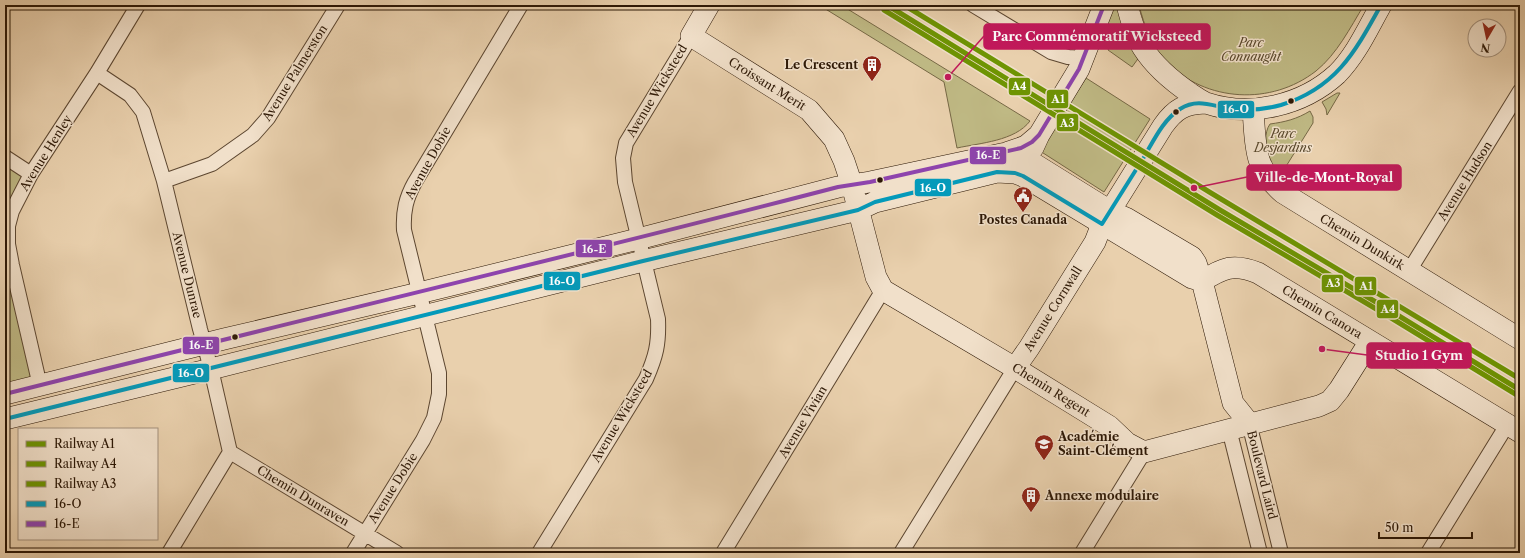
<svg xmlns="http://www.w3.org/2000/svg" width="1525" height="558" font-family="'Libre Caslon Text',serif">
<rect width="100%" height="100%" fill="#e9d0ad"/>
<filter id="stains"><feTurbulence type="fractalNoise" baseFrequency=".005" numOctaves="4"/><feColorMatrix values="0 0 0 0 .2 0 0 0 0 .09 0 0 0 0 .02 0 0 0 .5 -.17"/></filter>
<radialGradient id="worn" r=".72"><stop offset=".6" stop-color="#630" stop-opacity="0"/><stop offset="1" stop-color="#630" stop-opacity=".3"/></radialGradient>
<path fill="#bfb984" stroke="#766845" d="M819,5H841L1030,121C1015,141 980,143 957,148L944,82Z
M1117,5L1140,56L1132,67L1108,50L1110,45L1109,43L1100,38L1111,12L1115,6Z
M1139,5H1364C1350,28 1337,54 1316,71C1271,106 1206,102 1166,62C1152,47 1144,25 1139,5Z
M1086,78L1150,119L1104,192L1040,151Z
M1337,93H1340L1327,115L1326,109L1322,102Z
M1310,111L1313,117V123L1280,176C1276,171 1269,164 1268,158C1265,148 1264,132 1270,124C1285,122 1297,119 1310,111Z
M5,161L31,174L8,226L40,386L5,394Z"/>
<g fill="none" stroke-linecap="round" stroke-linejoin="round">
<defs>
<path id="street" d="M973,5L1051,52L1068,57L1084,58
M97,73L130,95L143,112L164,181L200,329L211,369L230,452L169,553
M5,157L31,174
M164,181L212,164L253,135L268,118L338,5
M1409,271L1520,91
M40,386L12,265L8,244V226L12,211L31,174L97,73L138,5
M1249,423L1281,553
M1229,429L1260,553
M230,452L397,553
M353,553L423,440L434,418L439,394V373L404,230C403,211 406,198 415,182L521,5
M539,553L646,379C656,356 659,344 658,319L625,182L623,158L626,143L691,36
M723,553L883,290
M901,553L1015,368
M1082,553L1144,452
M1428,553L1507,425"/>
<path id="secondary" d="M709,5L691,36L809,110L834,139L844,161L852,185L876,277L883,290L1015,368L1109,426L1127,443L1144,452L1319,406L1330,401L1339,390L1370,341
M1127,5C1131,20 1135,35 1143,48C1155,67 1172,81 1191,94C1196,97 1201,101 1206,103C1251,118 1303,105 1337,74C1356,55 1368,28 1381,5
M1253,110C1256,147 1253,167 1283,193L1520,339
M1033,148L1039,135L1079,69L1104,5
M1006,153L1028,160L1110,211L1126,218L1192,257L1196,263L1202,281L1233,403L1249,423
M1015,368L1029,348L1095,242L1102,224L1163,126C1175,109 1184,104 1205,103
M5,394L224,339L419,293L638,239L838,187L870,182L1006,153L1026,146L1039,135
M5,419L211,369L643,261L858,210L875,202L997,172L1015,173L1023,176L1192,278L1202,281C1223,268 1233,263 1258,273L1520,432"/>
</defs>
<use href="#street" stroke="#5c4630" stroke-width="16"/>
<use href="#secondary" stroke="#2d1806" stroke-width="22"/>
<use href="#street" stroke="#f1e0ca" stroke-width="14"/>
<use href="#secondary" stroke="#f1e0ca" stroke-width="21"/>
<defs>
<path id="bus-1" d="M5,419L643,261L858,210L875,202L997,172L1015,173L1023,176L1102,224C1116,202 1130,179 1144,157C1154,140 1163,120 1180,109C1198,97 1214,107 1233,109C1249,111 1266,109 1281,105C1336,88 1355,52 1381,5"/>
<path id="bus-2" d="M5,394C283,324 561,259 838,187L870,182L1021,148L1032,142L1039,135L1079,69L1104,5"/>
</defs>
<use href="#bus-1" stroke="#f1e0ca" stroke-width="7"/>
<use href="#bus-2" stroke="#f1e0ca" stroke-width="7"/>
<use href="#bus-1" stroke="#049aba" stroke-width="4"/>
<use href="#bus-2" stroke="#8e44ad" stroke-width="4"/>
<defs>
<path id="rail-1" d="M904,5L1211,193L1520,379"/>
<path id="rail-2" d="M887,5L1220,210L1386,308L1520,390"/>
<path id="rail-3" d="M884,10L1217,215L1383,313L1517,395"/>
</defs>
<use href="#rail-1" stroke="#f1e0ca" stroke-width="8"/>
<use href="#rail-2" stroke="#f1e0ca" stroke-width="8"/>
<use href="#rail-3" stroke="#f1e0ca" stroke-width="8"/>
<use href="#rail-1" stroke="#6e9402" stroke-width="5"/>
<use href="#rail-2" stroke="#6e9402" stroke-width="5"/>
<use href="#rail-3" stroke="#6e9402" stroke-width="5"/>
</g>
<defs>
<symbol id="building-pin" viewBox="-11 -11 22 30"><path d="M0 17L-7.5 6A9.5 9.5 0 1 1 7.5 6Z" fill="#8f2418" stroke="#f1e0ca"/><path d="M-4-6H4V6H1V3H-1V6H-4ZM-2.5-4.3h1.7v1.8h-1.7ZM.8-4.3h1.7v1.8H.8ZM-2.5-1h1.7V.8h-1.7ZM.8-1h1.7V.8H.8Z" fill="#fff"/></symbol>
<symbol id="civic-pin" viewBox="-11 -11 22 30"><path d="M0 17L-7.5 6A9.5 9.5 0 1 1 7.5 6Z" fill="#8f2418" stroke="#f1e0ca"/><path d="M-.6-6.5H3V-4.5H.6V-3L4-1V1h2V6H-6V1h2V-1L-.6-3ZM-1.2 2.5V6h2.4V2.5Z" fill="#fff"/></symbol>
<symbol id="school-pin" viewBox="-11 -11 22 30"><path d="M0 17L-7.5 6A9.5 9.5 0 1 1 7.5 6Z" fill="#8f2418" stroke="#f1e0ca"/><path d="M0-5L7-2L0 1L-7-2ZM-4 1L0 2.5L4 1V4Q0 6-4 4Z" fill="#fff"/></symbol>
</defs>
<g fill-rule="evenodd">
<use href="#building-pin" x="861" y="54" width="22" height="30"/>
<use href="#civic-pin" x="1012" y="185" width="22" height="30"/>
<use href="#school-pin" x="1033" y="433" width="22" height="30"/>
<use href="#building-pin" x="1020" y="485" width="22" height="30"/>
</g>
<g fill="#2d1806" stroke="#f1e0ca" stroke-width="1.5">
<circle cx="1291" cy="101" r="3.5"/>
<circle cx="1176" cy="112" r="3.5"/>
<circle cx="880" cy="180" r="3.5"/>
<circle cx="235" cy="337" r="3.5"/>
</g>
<g text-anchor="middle" stroke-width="3" stroke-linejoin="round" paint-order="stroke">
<g font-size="12" font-style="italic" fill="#59482c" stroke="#f1e0ca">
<text x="1251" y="47">Parc<tspan x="1251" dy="14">Connaught</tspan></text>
<text x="1283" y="138">Parc<tspan x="1283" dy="14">Desjardins</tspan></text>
</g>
<g font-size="12" font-weight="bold" fill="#2d1806" stroke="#f1e0ca" text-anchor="start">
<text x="858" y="69" text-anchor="end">Le Crescent</text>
<text x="1023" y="224" text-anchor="middle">Postes Canada</text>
<text x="1058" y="441">Académie<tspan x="1058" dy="14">Saint-Clément</tspan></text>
<text x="1045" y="500">Annexe modulaire</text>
</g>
<g font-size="12" fill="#2d1806" stroke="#f1e0ca">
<text transform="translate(295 73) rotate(-58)" y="4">Avenue Palmerston</text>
<text transform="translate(767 84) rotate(32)" y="4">Croissant Merit</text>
<text transform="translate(657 91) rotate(-59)" y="4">Avenue Wicksteed</text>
<text transform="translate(46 153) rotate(-58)" y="4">Avenue Henley</text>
<text transform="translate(428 163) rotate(-61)" y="4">Avenue Dobie</text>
<text transform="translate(1465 181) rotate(-58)" y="4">Avenue Hudson</text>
<text transform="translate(1362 242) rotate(31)" y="4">Chemin Dunkirk</text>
<text transform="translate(187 275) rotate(76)" y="4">Avenue Dunrae</text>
<text transform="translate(1053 309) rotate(-58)" y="4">Avenue Cornwall</text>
<text transform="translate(1322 312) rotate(31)" y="4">Chemin Canora</text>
<text transform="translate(1051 390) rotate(32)" y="4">Chemin Regent</text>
<text transform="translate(622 416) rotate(-59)" y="4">Avenue Wicksteed</text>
<text transform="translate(803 422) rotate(-59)" y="4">Avenue Vivian</text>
<text transform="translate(1262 475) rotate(76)" y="4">Boulevard Laird</text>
<text transform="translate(393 488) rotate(-58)" y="4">Avenue Dobie</text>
<text transform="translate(303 496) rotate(31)" y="4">Chemin Dunraven</text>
</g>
</g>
<path fill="none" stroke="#c2185b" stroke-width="1.5" d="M948 77L984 36M1194 188L1247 177M1322 349L1367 355"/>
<g fill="#c2185b" stroke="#f1e0ca" stroke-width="1.5">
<circle cx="948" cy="77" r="4"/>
<circle cx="1194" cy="188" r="4"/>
<circle cx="1322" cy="349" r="4"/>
</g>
<g fill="#c2185b" stroke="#c2185b" stroke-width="1.5">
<rect x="984" y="24" width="226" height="25" rx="4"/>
<rect x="1247" y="165" width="154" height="25" rx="4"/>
<rect x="1367" y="343" width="104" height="25" rx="4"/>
</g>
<g font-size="13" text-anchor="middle" font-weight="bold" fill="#fff">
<text x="1097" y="41">Parc Commémoratif Wicksteed</text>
<text x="1324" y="182">Ville-de-Mont-Royal</text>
<text x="1419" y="360">Studio 1 Gym</text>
</g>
<g stroke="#f1e0ca" stroke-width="1.5">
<rect x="1008" y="77" width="23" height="19" rx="4" fill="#6e9402"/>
<rect x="1046" y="89" width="23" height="20" rx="4" fill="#6e9402"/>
<rect x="1217" y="100" width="38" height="19" rx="4" fill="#049aba"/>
<rect x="1056" y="113" width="23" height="19" rx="4" fill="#6e9402"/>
<rect x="969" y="146" width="38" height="19" rx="4" fill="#8e44ad"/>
<rect x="914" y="178" width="38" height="19" rx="4" fill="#049aba"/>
<rect x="575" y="239" width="38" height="19" rx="4" fill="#8e44ad"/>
<rect x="543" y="271" width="38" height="20" rx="4" fill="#049aba"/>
<rect x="1321" y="274" width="23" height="19" rx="4" fill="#6e9402"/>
<rect x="1354" y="276" width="23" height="20" rx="4" fill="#6e9402"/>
<rect x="1376" y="299" width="23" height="20" rx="4" fill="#6e9402"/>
<rect x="182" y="336" width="38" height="19" rx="4" fill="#8e44ad"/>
<rect x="172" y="363" width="38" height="20" rx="4" fill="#049aba"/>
</g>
<g font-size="11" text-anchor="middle" font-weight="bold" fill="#fff">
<text x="1019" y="90">A4</text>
<text x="1058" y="103">A1</text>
<text x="1236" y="113">16-O</text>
<text x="1067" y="127">A3</text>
<text x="988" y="159">16-E</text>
<text x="933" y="192">16-O</text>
<text x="594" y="253">16-E</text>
<text x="562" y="285">16-O</text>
<text x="1333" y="287">A3</text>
<text x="1366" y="290">A1</text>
<text x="1388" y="313">A4</text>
<text x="201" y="349">16-E</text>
<text x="191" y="377">16-O</text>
</g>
<rect width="1525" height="558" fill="none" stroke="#e9d0ad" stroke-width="20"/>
<rect x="6" y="6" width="1513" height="546" fill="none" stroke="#2d1806" stroke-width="2"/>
<rect x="10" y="10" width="1505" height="538" fill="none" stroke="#2d1806"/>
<rect x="18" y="428" width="140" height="112" fill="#f1e0ca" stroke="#a3907c"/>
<rect x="26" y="441" width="20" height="6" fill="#6e9402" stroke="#a3907c"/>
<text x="54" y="448" font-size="12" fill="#2d1806">Railway A1</text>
<rect x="26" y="461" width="20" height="6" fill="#6e9402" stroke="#a3907c"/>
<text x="54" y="468" font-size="12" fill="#2d1806">Railway A4</text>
<rect x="26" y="481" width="20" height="6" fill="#6e9402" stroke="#a3907c"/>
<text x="54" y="488" font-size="12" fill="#2d1806">Railway A3</text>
<rect x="26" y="501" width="20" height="6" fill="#049aba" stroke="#a3907c"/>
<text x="54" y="508" font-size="12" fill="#2d1806">16-O</text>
<rect x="26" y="521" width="20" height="6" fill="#8e44ad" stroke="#a3907c"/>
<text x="54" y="528" font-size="12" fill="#2d1806">16-E</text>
<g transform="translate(1487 38) rotate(189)"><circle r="19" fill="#f1e0ca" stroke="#a3907c"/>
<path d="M0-3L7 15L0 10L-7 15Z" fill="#8f2418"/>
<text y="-6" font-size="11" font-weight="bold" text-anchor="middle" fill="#2d1806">N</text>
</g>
<path d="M1379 532v6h93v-6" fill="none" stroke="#2d1806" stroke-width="2"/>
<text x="1385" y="532" font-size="12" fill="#2d1806" stroke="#f1e0ca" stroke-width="3" paint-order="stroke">50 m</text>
<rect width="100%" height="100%" filter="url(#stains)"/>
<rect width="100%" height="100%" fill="url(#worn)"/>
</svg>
